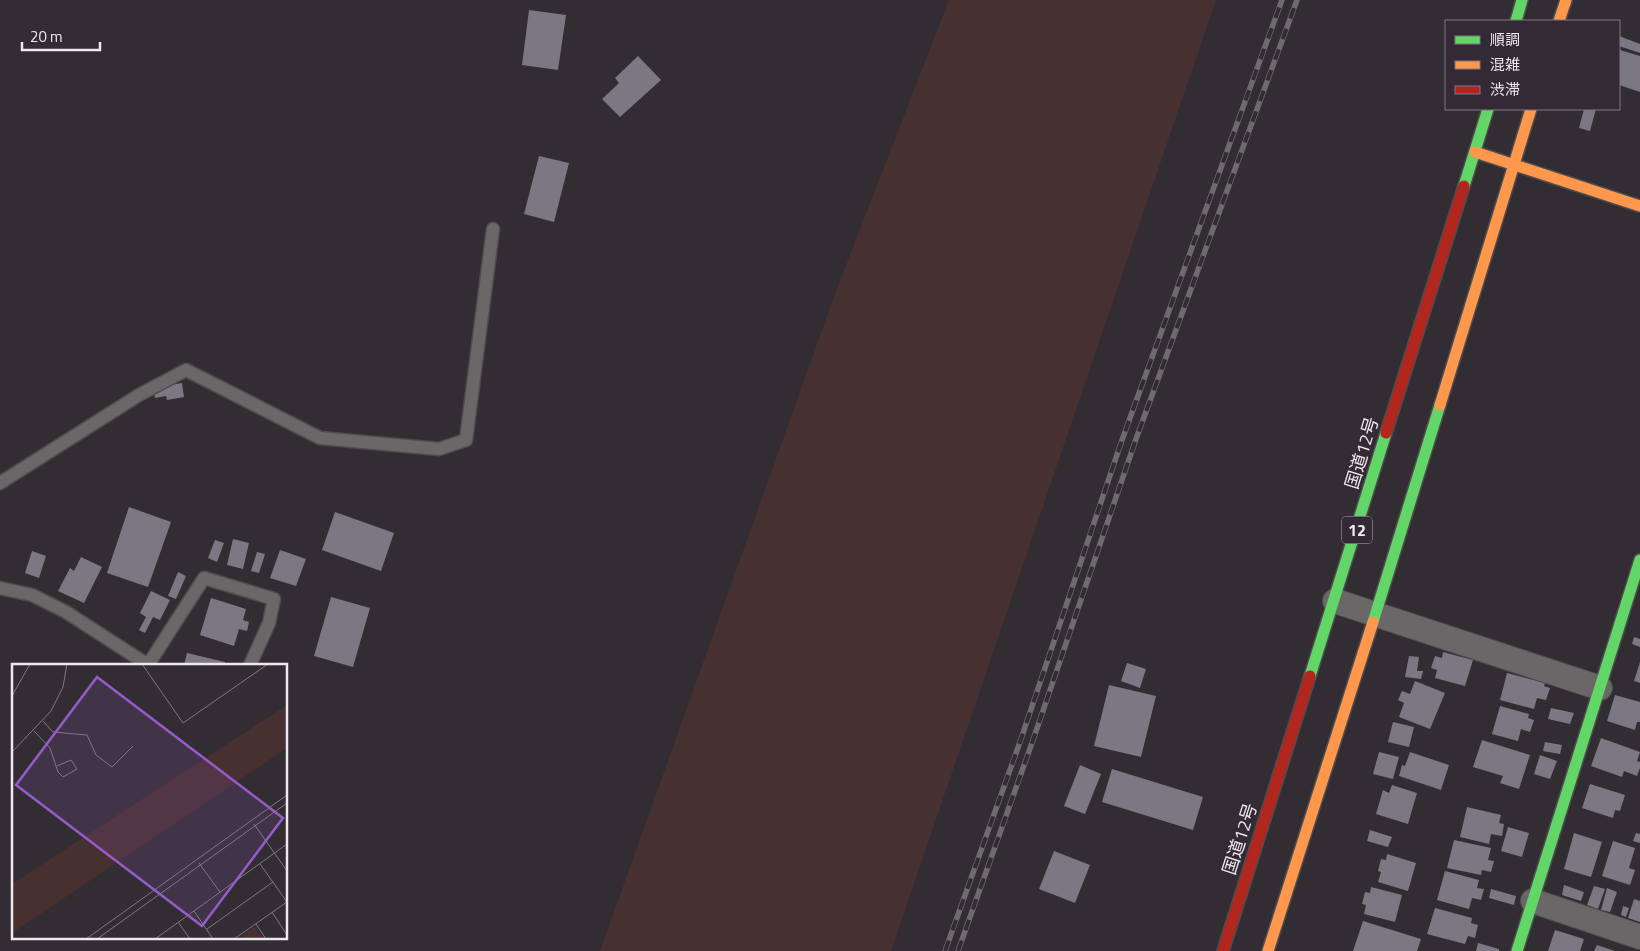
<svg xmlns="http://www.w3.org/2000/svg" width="1640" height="951" font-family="'Titillium Web','Noto Sans JP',sans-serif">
<rect width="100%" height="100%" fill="#322d33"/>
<path fill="#473030" d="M949,0H1216L891,951H600L836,291Z"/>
<path fill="#7c7883" d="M529,10L566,15L558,70L522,65Z
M1619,36L1640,44V53L1619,46Z
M1620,50L1640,56V92L1619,85Z
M638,56L661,80L620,117L602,99L619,83L615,78Z
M1584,109H1596L1590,131L1579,128Z
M539,156L569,163L554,222L524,214Z
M182,383L184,397L167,400L166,396L155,398L153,388Z
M129,507L171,522L148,587L107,573Z
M335,512L394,533L381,571L322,550Z
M233,539L249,543L243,569L227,565Z
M215,540L224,543L217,562L208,558Z
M280,550L306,559L296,586L270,578Z
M32,551L46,556L39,578L25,573Z
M257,552L265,554L259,573L251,571Z
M81,557L102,567L84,603L58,591L70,568L74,571Z
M178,572L186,576L176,599L168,596Z
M151,591L170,600L160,620L153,617L145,633L139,630L146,617L140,613Z
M331,597L370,608L353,667L314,656Z
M211,598L246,609L243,620L249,622L247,631L239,629L234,646L200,635Z
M1634,637L1640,639V647L1632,644Z
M1443,652L1473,660L1465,686L1435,678L1437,670L1431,668L1435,656L1442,658Z
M187,653L225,662V665H184Z
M1409,656L1419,657L1417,671H1423L1421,679L1405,677Z
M1640,662V683L1634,681Z
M1127,663L1146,669L1140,688L1121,681Z
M1507,673L1545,683L1544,686L1550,688L1546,700L1537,698L1534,709L1500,700Z
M1415,681L1445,693L1430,729L1399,717L1404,703L1398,700L1402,691L1410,694Z
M1109,685L1156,696L1141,757L1094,746Z
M1615,695L1640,702V722H1637L1635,730L1607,721Z
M1500,706L1529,714L1528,718L1534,720L1530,732L1521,729L1518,741L1492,734Z
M1551,708L1574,713L1570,724L1548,719Z
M1393,722L1414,727L1409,747L1388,742Z
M1601,738L1640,752L1637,761L1640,762V768L1637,776L1624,771L1622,777L1591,766Z
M1482,740L1530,755L1519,789L1500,783L1503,776L1473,767Z
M1545,742L1562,745L1560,754L1543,751Z
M1379,752L1399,757L1393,779L1373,774Z
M1410,752L1449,765L1441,790L1399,776L1402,765L1405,766Z
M1540,755L1557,761L1550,779L1534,774Z
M1080,765L1101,774L1085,814L1064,806Z
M1112,769L1203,797L1193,830L1102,802Z
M1590,784L1625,795L1620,811L1615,810L1613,818L1582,808Z
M1392,785L1417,793L1408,824L1376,814L1383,790L1389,793Z
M1467,807L1501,815L1499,823L1504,824L1502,836L1491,834L1489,844L1460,837Z
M1508,827L1529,833L1522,857L1501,851Z
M1370,830L1392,837L1388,847L1367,841Z
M1574,833L1602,842L1591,877L1564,869Z
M1636,833L1640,834V843L1633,841Z
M1454,840L1491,848L1488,860L1494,861L1491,872L1482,870L1481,875L1447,868Z
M1613,841L1635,848L1629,868L1635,870L1630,885L1602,876Z
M1054,851L1090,865L1075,903L1039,889Z
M1387,854L1416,863L1408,891L1378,882L1381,872L1378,871L1381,859L1386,860Z
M1445,871L1479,880L1477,888L1484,889L1481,900L1472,898L1469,909L1437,900Z
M1564,885L1584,892L1581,901L1562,895Z
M1594,886L1605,889L1598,909L1587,905Z
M1371,887L1402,895L1395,922L1364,914L1366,905L1362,904L1365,892L1370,893Z
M1607,888L1617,892L1610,912L1601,910Z
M1491,889L1516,896L1514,905L1489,898Z
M1634,899L1640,901V922L1628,918Z
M1623,906L1629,908L1626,917L1621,915Z
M1435,908L1472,918L1471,923L1478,925L1475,938L1468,936L1465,944L1427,934Z
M1363,921L1421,939L1417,951H1353Z
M1555,930L1584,939L1580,951H1548Z
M1478,943L1499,949V951H1476Z
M1597,945L1615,951H1594Z"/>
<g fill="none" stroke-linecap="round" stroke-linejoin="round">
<defs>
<path id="lane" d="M0,483L139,395L186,370L320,438L439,449L466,440L493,229
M0,588L32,595L66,612L148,665
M148,665L204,578L274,599L269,623L250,665"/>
<path id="street" d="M1335,601L1600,688
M1533,901L1640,937"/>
<path id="fast" d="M1516,21L1522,0
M1464,186L1488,109
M1373,622L1440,405
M1310,676L1386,433
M1517,951L1640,560"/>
<path id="slow" d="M1559,21L1566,0
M1475,152L1640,206
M1440,405L1531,109
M1268,951L1373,622"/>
<path id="jam" d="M1386,433L1464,186
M1223,951L1310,676"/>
</defs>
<use href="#lane" stroke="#4f4c50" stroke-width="15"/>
<use href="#street" stroke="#4f4c50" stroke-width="26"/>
<use href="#fast" stroke="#4f4c50" stroke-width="14"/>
<use href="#slow" stroke="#4f4c50" stroke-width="14"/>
<use href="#jam" stroke="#4f4c50" stroke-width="14"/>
<use href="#lane" stroke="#6a6769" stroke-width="12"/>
<use href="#street" stroke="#6a6769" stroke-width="24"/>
<use href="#fast" stroke="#63d668" stroke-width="11"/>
<use href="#slow" stroke="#ff974d" stroke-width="11"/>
<use href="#jam" stroke="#b3261e" stroke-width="11"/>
<defs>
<path id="rail" d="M945,951L1020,742L1122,440L1282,0
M958,951L1033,740L1136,439L1297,0"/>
</defs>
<use href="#rail" stroke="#6e6b6e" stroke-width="5.5"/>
<use href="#rail" stroke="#342a36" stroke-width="4" stroke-dasharray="11" stroke-linecap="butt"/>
</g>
<g text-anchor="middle" stroke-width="5" stroke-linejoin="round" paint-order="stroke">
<rect fill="#342a36" stroke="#b7afb8" stroke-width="1" x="1342" y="516.5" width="30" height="27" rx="4"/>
<g font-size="16" font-weight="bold" fill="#efe8f0">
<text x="1357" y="536">12</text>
</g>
<g font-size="18" fill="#efe8f0" stroke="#342a36">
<text transform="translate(1362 453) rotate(-73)" y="6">国道12号</text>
<text transform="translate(1240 839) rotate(-72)" y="6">国道12号</text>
</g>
</g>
<g transform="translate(12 664)">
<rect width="275" height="275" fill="#322d33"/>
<path d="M275,41V84L0,269V220ZM243,263L252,275H234L231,271Z" fill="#473030"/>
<path fill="none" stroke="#7e787f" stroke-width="1" d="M130,0L171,59L256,0M0,32L18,0M31,57L41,68L75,71L84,91L100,103L121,82M22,67L38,84L46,108L51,113L65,105L59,96L45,102M0,88L39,47L51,23L55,0M242,160L275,207M187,199L208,228M182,247L201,275M260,248L275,271M166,258L178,275M244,260L254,275M195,265L261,218M74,275L275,131M85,275L275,139M143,275L275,180M222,275L275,238L248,200"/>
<path fill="#985bcb" fill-opacity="0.15" stroke="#985bcb" stroke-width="2.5" d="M85,13L271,154L190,262L4,121Z"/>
<rect width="275" height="275" fill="none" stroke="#efe8f0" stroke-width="2.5"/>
</g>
<rect x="1445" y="20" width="175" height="90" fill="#342a36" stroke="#7f7680"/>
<rect x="1455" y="36" width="25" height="8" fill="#63d668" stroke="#7f7680"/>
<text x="1490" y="45" font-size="15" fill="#efe8f0">順調</text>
<rect x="1455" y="61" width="25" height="8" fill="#ff974d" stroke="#7f7680"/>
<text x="1490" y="70" font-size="15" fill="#efe8f0">混雑</text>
<rect x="1455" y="86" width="25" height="8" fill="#b3261e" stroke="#7f7680"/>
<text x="1490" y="95" font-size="15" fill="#efe8f0">渋滞</text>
<path d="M22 42v8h78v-8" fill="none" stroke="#efe8f0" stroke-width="2.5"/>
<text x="30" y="42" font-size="15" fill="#efe8f0" stroke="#342a36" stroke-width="4" paint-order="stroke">20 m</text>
</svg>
